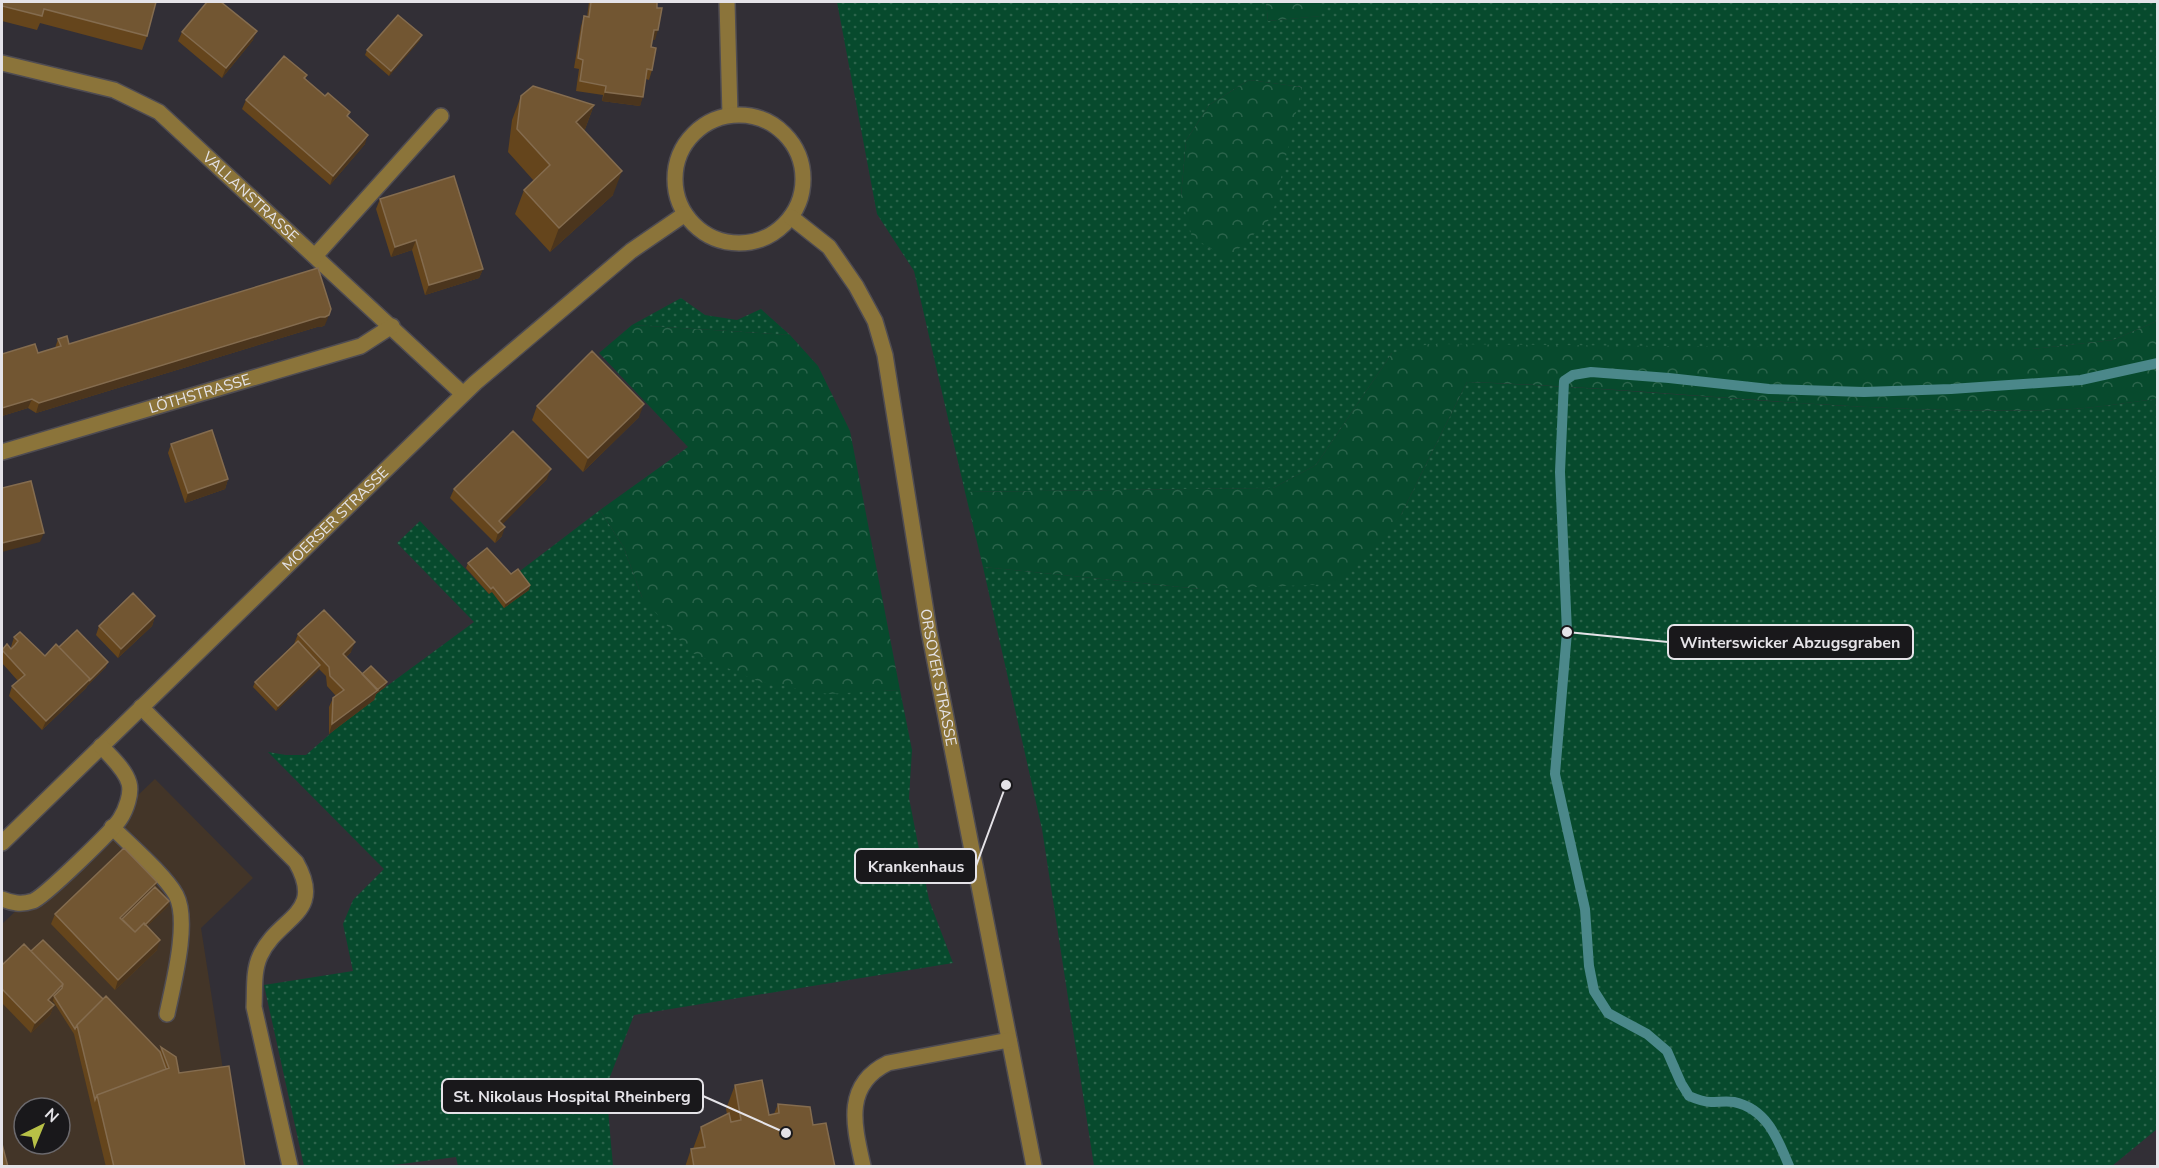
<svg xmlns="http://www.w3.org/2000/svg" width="2159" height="1168" font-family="'Nunito Sans',sans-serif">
<defs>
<pattern id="grass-dots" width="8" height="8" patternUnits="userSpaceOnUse" patternTransform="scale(1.5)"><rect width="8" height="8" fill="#074a2d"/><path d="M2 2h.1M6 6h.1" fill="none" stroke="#2b644b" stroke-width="1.8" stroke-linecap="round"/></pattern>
<pattern id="forest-crowns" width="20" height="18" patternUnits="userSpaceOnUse" patternTransform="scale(1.5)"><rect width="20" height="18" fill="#074a2d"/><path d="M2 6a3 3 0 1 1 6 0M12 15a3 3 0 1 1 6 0" fill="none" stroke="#2b644b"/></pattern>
</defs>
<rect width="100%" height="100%" fill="#322f36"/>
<path fill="#433528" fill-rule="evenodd" d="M155,779L253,878L201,928L238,1166H2V924ZM24,1108H60V1144H24Z"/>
<path fill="url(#grass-dots)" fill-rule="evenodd" d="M837,2H1266L1268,21L1320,16V2H2157V321L2113,340L2032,349L1392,353L1316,465L1273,488L965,492L914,271L877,214ZM1249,80L1302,87L1181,196L1186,141L1209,105Z
M681,298L705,315L737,320L761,309L790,335L632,325Z
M1467,382C1662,389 1857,415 2053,410C2088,409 2123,403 2157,399V1129L2112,1166H1094L1042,829L983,567L1200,589L1401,515Z
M600,510L624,548L642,597L828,693L900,690L912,750L909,798L929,900L953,963L634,1015L606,1087L613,1166H458L456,1157L385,1166H304L264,985L353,971L343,924L353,900L384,869L268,752L286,755H306L372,697L474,622L397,543L420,521L489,594L492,592L504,608L516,574Z"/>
<path fill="url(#forest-crowns)" d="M1266,2H1320L1321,16L1268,21Z
M1249,80L1302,87L1272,217L1228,259L1192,237L1181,196L1186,141L1209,105Z
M2157,321V399C2123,403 2088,409 2053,410C1857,415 1663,388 1467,382L1401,515L1339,584L1200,589L983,567L965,492L1273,488L1316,465L1392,353L1429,344L2032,349L2113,340Z
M632,325L790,335L818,366L850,431L900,690L828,694L760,682L690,652L642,597L624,548L600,510L688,447L599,353Z"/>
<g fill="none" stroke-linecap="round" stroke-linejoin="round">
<path stroke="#4b888a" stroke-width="10" d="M1789,1166C1778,1139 1767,1109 1734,1102C1727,1101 1719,1102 1711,1102C1704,1102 1696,1099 1689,1096L1681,1083L1667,1051L1647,1034L1608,1013L1594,991L1589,966L1585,909L1555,774L1567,632L1560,472L1564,381L1573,375L1591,372L1669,378L1769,389L1864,392L1951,389L2081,380L2158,363"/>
<defs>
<g id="minor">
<path d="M727,2L730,115"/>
<path id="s1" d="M2,63L114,90L159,112L463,394"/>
<circle cx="739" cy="179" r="64"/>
<path id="s2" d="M791,217L829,247L856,286L875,321L885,355L929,631L1034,1166"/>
<path d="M315,256L441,116"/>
<path id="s3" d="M2,452L361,346L392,326"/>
<path d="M141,707L296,862C326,915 278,916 260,956C253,971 255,990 254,1007L290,1166"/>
<path d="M112,827C129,844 165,875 176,895C190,921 173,985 167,1014"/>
<path id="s4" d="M2,843L475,383L631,251L685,214"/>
<path d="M2,899C12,903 21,905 33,901C44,897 113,830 120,819C126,810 132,793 129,783C125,769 110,756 101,746"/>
<path d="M863,1166C854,1126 843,1085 888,1063L1009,1040"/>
</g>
</defs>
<use href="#minor" stroke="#4f4c52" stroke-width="18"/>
<use href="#minor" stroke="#8b743a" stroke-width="15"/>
</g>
<path fill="#65451c" d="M2,2H156L147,36L142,50L40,23L37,30L2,21Z
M589,2H657L655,40H652L651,47L652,70L649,80L646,79L640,106L602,101L603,95L576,91L579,69L574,68L581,26L584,16L587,17Z
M182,32L253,40L222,78L178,41Z
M420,40L389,76L365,55L367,50Z
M307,75L305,80L365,144L330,185L242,109L246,100Z
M521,96L594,105L585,129L584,130L613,195L550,252L515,214L524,190L534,181L508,152L512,120Z
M380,199L483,269L479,278L425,295L412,250L391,257L376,209Z
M325,325L321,327H317L36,413L28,408L2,416V354L38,353L55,348L58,339L69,344Z
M537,406L639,417L583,472L532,420Z
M171,444L228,479L225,489L185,503L168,453Z
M547,479L502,524V536L495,543L450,498L454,489Z
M468,563L530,585L529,590L504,608L492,592L489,594L466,568Z
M155,616L152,626L118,658L96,635L99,626Z
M298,634L351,652L346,657L362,674L387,682L385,687L376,694L374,700L329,734V707L333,698L336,696L327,686L326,676L319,669L276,711L253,687L255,682L294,644Z
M14,637L45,656L59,647L106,667L87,686L86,688L42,730L9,696L12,686L18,681L2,663V650L12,648L11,647Z
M157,882L155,887L169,901L168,906L147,926L157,950L115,990L51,924L55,914Z
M31,951L103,999L160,1052L161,1047L245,1167H106L74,1034L53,1001L51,1003L54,1005L50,1015L31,1033L2,1003V965Z
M735,1085L769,1115L774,1114L778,1104L813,1125L835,1167H685L691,1149H693L701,1127L727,1114L726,1109Z"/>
<path fill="#4b351d" d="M654,30H658L655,40H650Z
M257,31L253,40L222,78L226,68Z
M422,35L420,40L389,76L391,71Z
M605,92L643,97L640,106L602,101Z
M594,105L585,129L567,146L576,122Z
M368,135L365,144L330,185L333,176Z
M622,171L613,195L550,252L559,228Z
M416,240L412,250L391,257L395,247Z
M483,269L479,278L425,295L429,285Z
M329,315L325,325L321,327H317L36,413L39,403L320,317Z
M32,399L28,408L2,416V408Z
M644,404L639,417L583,472L588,458Z
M551,469L547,479L496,531L499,521Z
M228,479L225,489L185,503L188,493Z
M505,527L502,536L495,543L498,533Z
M44,533L40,542L2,552V543Z
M530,585L529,590L504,608L506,603Z
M155,616L152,626L118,658L121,649Z
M355,642L351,652L339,663L343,654Z
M108,662L106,667L87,686L86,688L42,730L46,721Z
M320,665L319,670L276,711L278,706Z
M387,682L385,687L376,694L374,700L329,734L332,724Z
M157,882L154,892L120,924V918Z
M169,901L168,906L131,941L133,937Z
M160,940L157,950L115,990L118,980Z
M63,984L60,993L54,996L53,1001L45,1010L48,1000Z
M54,1005L50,1015L31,1033L35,1023Z"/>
<path fill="#725632" stroke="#846c4f" stroke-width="1.5" d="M2,2H156L147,36L44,9L42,16L2,6Z
M207,2H221L257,31L226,68L182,32Z
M591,2H657V8H662L658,30H654L651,47L656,48L652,70L647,69L643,97L605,92L606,86L580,81L583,60L578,58L584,16L589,17Z
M398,15L422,35L391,71L367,50Z
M284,56L307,75L304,78L325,96L328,93L350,112L347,116L368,135L333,176L246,100Z
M533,86L594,105L576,122L622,171L559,228L524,190L550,165L517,129L521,96Z
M454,176L483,269L429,285L416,240L395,247L380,199Z
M318,268L331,309L329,315L325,317H320L39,403L32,399L2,408V354L35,344L38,353L61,346L58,339L67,336L69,344Z
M592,351L644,404L588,458L537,406Z
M212,430L228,479L188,493L171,444Z
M513,431L551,469L499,521L505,527L498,533L454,489Z
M31,481L44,533L2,543V488Z
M487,548L511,574L518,569L530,585L506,603L493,587L491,589L468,563Z
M133,593L155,616L121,649L99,626Z
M324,610L355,642L343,654L378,690L332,724L333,698L344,690L330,676L329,667L298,634Z
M77,630L108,662L89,681L90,679L59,647Z
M20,632L45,656L56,644L90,679L46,721L12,686L25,675L2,650L7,644L11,649L15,645L18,641L14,637Z
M298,641L320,665L278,706L255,682Z
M371,666L387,682L377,690L362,674Z
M124,848L157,882L120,918L135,932L144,923L160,940L118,980L55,914Z
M155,887L169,901L145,925L144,923L135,932L122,919Z
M43,940L103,999L77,1025L75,1029L54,996L62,988L63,984L31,951Z
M24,944L63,984L48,1000L54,1005L35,1023L2,989V965Z
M106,996L160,1052L166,1069L97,1095L95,1100L77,1025Z
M161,1047L176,1057L179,1073L229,1066L245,1167H114L97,1095L169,1068Z
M762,1080L769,1115L779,1113L778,1104L810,1107L813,1125L826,1123L835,1167H694L691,1149L705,1147L701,1127L729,1113L731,1122L741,1120L735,1085Z
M2,1144L8,1167H2Z"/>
<g text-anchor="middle" stroke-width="5" stroke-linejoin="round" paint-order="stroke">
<g font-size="15" fill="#e5e3e8" stroke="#19181b">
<text dy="5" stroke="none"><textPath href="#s1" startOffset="290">VALLANSTRASSE</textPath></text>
<text dy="5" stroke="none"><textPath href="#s3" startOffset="206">LÖTHSTRASSE</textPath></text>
<text dy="5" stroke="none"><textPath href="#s4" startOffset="465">MOERSER STRASSE</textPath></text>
<text dy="5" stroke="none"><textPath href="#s2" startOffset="498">ORSOYER STRASSE</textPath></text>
</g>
</g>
<path fill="none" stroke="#e5e3e8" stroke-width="2" d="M1567 632L1668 642M1006 785L976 866M786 1133L703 1096"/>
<g fill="#e5e3e8" stroke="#19181b" stroke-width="2">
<circle cx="1567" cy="632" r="6"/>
<circle cx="1006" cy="785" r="6"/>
<circle cx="786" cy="1133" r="6"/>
</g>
<g fill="#19181b" stroke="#e5e3e8" stroke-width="2">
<rect x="1668" y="625" width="245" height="34" rx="6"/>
<rect x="855" y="849" width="121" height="34" rx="6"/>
<rect x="442" y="1079" width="261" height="34" rx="6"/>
</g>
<g font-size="16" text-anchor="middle" font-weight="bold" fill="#e5e3e8">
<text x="1790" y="648">Winterswicker Abzugsgraben</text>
<text x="916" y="872">Krankenhaus</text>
<text x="572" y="1102">St. Nikolaus Hospital Rheinberg</text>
</g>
<rect width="2159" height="1168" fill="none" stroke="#e5e3e8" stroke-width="6"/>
<g transform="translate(42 1126) rotate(43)"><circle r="28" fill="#19181b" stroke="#6b696d" stroke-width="1.5"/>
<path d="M0-4.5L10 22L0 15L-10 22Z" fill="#b8c147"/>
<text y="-9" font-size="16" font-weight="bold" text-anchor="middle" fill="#e5e3e8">N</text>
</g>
</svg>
